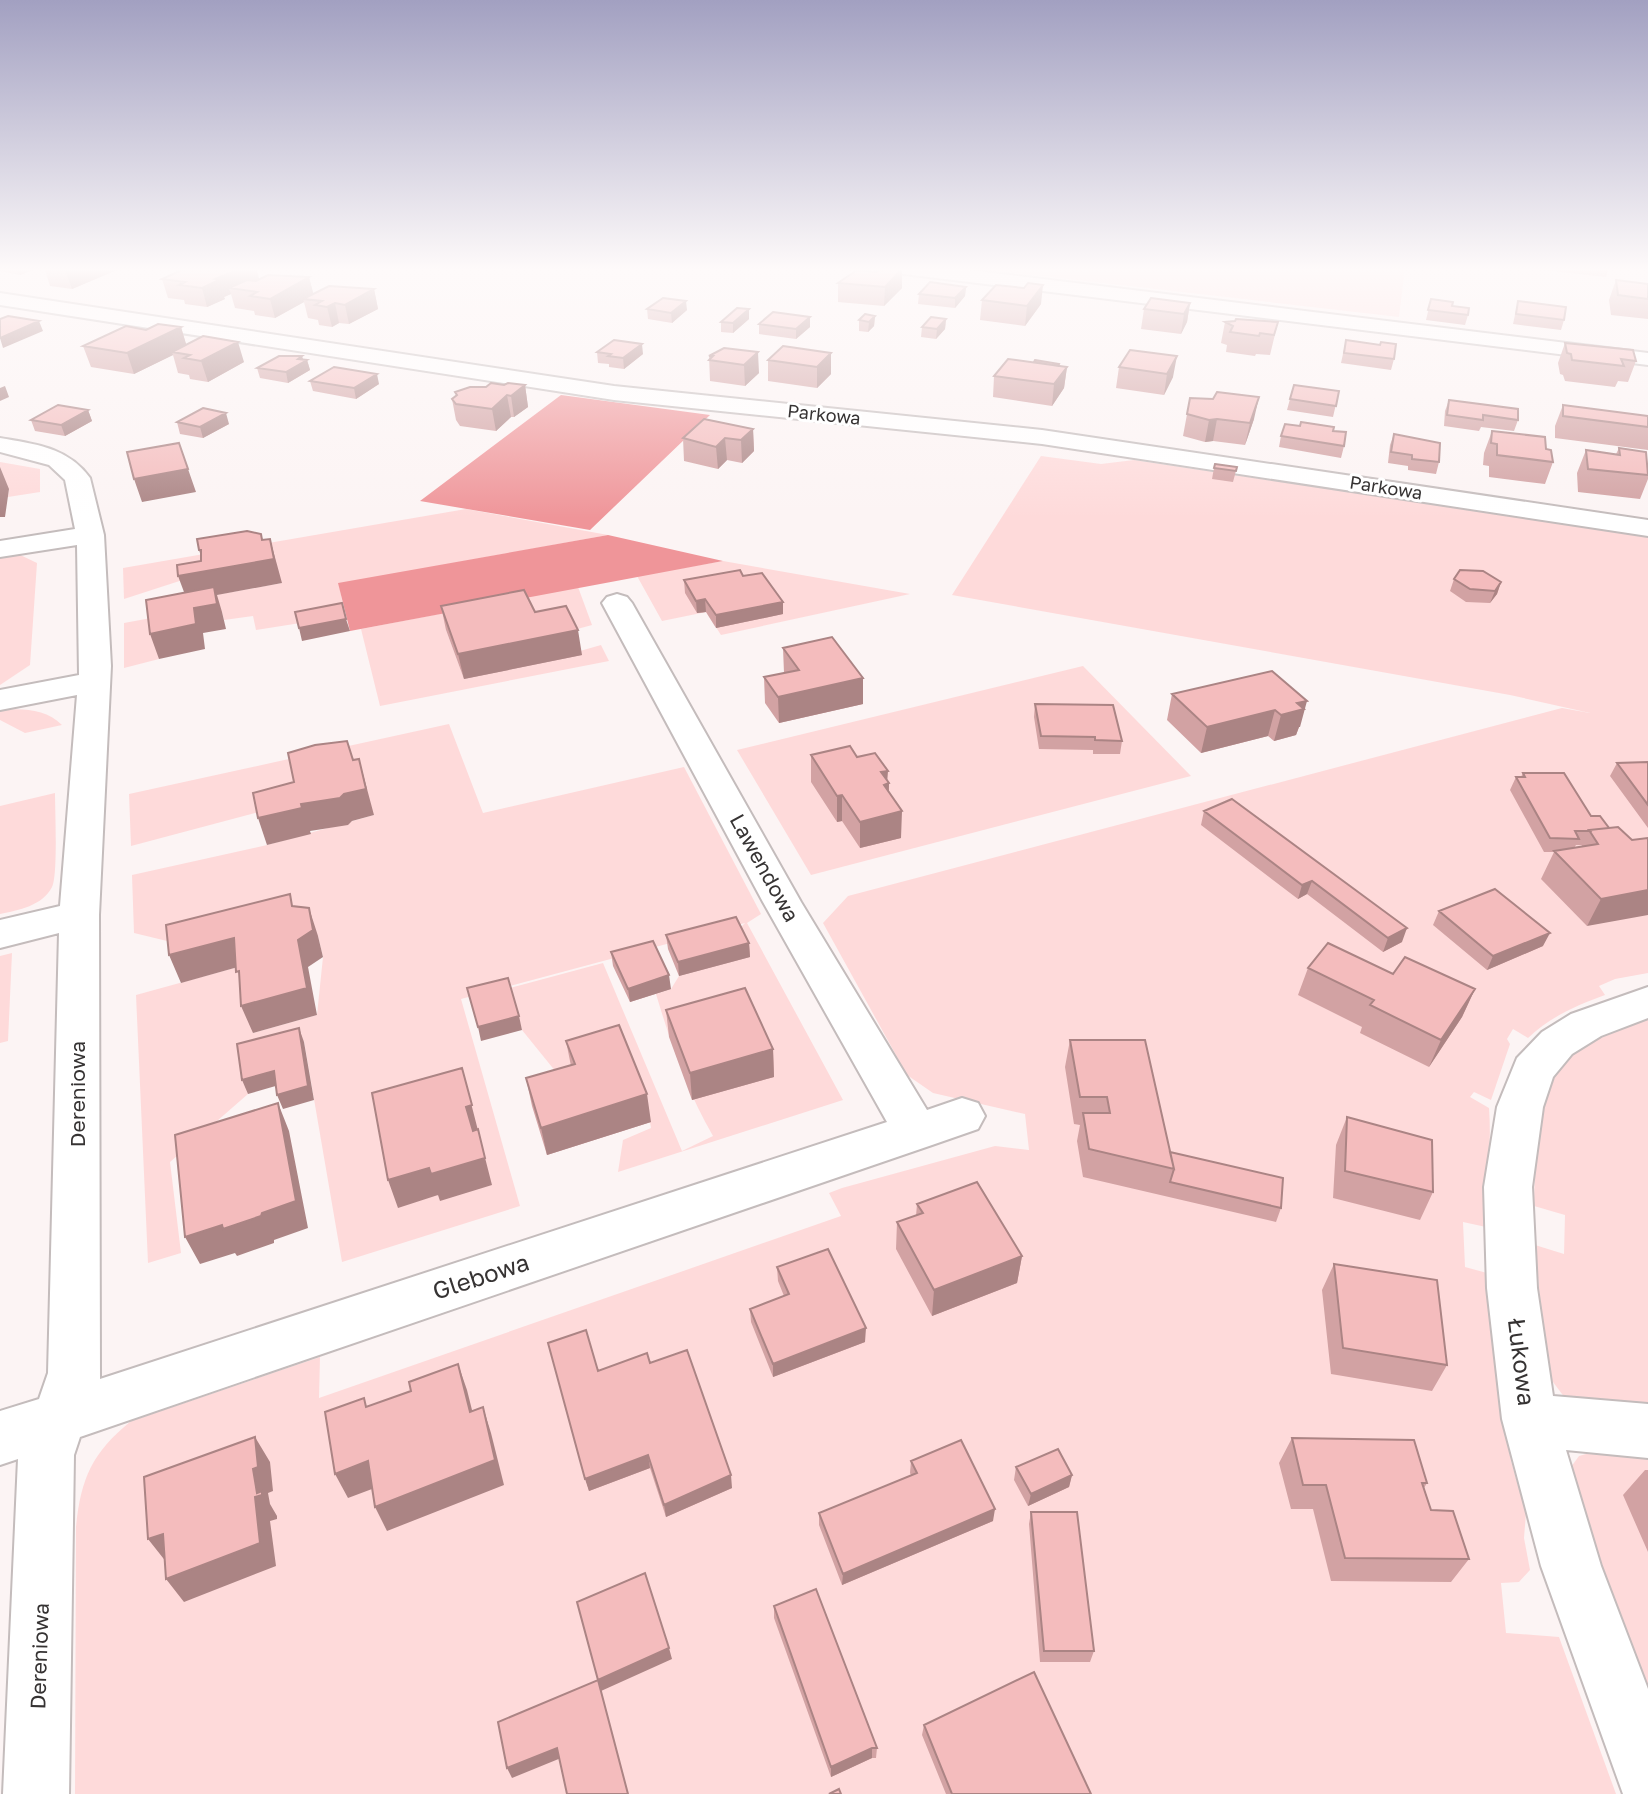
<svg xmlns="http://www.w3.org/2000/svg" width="1648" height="1794" font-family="'Golos Text',sans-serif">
<rect width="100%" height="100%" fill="#fcf4f4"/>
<path fill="#fedada" d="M965,267H1405L1399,317Z
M1041,456L1101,464L1134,460L1648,536V973L1615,979L1599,986L1605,995C1577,1005 1550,1017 1528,1038L1513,1029L1507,1039L1510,1044L1491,1100L1474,1092L1470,1097L1489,1108C1492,1147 1486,1187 1486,1227L1463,1222L1465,1267L1487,1273L1498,1389L1511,1461L1526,1513L1524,1538L1530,1570L1519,1582L1501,1583L1506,1633L1559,1637L1616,1794H75L76,1527C81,1478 92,1453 131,1421L320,1357L319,1398L841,1216L829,1193L842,1188L995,1146L1029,1150L1025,1114L933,1093L907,1075L823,923L848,896L1562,708L1590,713L1510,695L952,595Z
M0,462L40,469V492L8,497L9,489L0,490Z
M466,509L608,535L339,584L345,616L256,630L253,616L224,620L222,612L155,625L159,659L124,668V623L189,611L187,600L282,583L198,575L124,599L123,568Z
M14,552L37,563L30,665L0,685V554Z
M723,561L910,594L721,635L706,612L662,621L637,576Z
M578,587L592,625L570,631L446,630L464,679L581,655L580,651L601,645L609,661L380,706L361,629Z
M1083,666L1191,776L811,875L737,750Z
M0,710C23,708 46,709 62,725L25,733L0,720Z
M449,724L483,813L684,767L761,914L747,923L843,1100L618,1172L623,1140L651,1128L650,1122L556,1072L522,1030L510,988L603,963L682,1151L713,1136C687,1091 671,1044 656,994L671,989L679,976L749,957L737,931L745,923L461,999L520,1206L342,1262L304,1041L244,1057L248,1094L170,1162L181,1253L148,1263L136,995L245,965L253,1033L317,1015L323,957L318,936L196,948L134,933L132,875L267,845L374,815L296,780L263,811L131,846L129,794Z
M55,793C55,809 58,876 52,887C42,906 19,910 0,914V806Z
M12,953L8,1041L0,1043V956Z
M1648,1019V1414L1568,1402L1550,1378L1546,1363L1535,1245L1564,1254L1565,1215L1534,1206C1536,1154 1533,1084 1579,1049C1597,1035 1626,1026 1648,1019Z
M1586,1454L1648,1455V1692L1596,1554L1571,1467L1579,1456Z"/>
<path fill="#ef9599" d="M561,395L710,415L590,530L420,501Z
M608,535L723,561L350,631L338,583Z"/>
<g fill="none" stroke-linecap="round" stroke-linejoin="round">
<defs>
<path id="minor" d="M887,267H945L1648,353V365L896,273Z
M0,293L614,386L1042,430L1648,520V536L1042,444L614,400L0,305Z
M0,438C34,444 68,447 90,478L104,535L111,666L99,915L100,1379L887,1122L763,902L602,603L607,597L617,594L627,597L632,603L801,902L927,1110L962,1098L978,1103L985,1116L978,1129L932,1145L80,1437L74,1455L69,1794H3L18,1459L0,1465V1411L39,1399L48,1373L59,933L0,948V920L60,906L77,695L0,710V690L79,675L77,545L0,557V541L75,529L65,480L49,465L0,452Z
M1648,987V1018L1601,1036L1572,1054L1553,1077L1543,1107L1532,1187L1537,1288L1553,1396L1648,1404V1458L1566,1450L1601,1566L1648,1689V1794H1623L1541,1566L1502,1419L1487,1288L1484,1187L1497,1107L1517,1058L1542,1032L1571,1014Z"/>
</defs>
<use href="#minor" stroke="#c4bcbc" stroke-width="4"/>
<use href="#minor" fill="#fff" fill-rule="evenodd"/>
</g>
<path fill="#d2a2a3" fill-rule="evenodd" d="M0,267H40L20,275L0,271Z
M44,267H124L72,289L50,286Z
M1516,267H1609L1606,277Z
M902,269V288L884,306L838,302V283L876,272Z
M309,277L313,294L374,289L378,309L349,324L339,323L332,327L319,325L318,320L308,318L304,302L275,318L255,315L254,311L235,308L231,294L224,297L225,299L207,307L185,304L184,300L168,298L162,279H259Z
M1616,280L1648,284V319L1611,315L1609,300Z
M966,287L965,296L955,308L918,304L919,294Z
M1024,288L1041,304L1025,326L980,320L982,300Z
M1431,299L1452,306L1468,315L1465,325L1426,320Z
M1518,301L1564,320L1561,330L1513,324Z
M1190,303L1187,322L1181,334L1141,329L1144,309Z
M647,309L687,310L672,323L648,319Z
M875,316L874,326L868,332L859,331V320Z
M749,319L733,333L721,332V322Z
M946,319L945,329L936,339L921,337L922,327Z
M1225,322H1278L1270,355L1256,354L1255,356L1226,352L1227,345L1221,343Z
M759,324L810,327L796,339L759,334Z
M181,327L186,345L244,362L208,382L190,379L189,375L178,373L173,355L134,374L91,367L83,346L146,330Z
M1346,340L1394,359L1391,370L1341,363Z
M1565,343L1636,361L1628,382L1618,381L1615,387L1565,381L1563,375L1560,374L1558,363Z
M724,348L759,373L745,386L710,381L709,356Z
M1130,350L1173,377L1164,395L1116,388L1119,367Z
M597,352L643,354L624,369L609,367V364L598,363Z
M831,353V374L817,388L768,381V360Z
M307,360L310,370L288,383L260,378L257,368Z
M1034,362L1059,364V366L1067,367L1064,388L1052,406L993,397L994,376Z
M310,381L379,384L356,399L313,391Z
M504,385H525L528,407L514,417H511L496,431L460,426L456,420L452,399L456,396L455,392L486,387Z
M1339,391L1333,417L1287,410L1290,399Z
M1190,398L1254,419L1245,445L1213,441L1205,442L1183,436Z
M1449,400L1518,420L1514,431L1481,427L1479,431L1444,426L1445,411Z
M1563,405L1648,416V450L1555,438V426Z
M88,410L92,421L65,436L35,431L31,420Z
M177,422L229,424L203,438L180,434Z
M753,429L754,451L742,463L727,460L718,469L684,461L683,438Z
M1333,431L1344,446L1341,458L1279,447L1281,436Z
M1492,431L1546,449L1553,462L1545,484L1489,477V466L1483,465L1484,453Z
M1394,434L1439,462L1436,474L1408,470V466L1388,463L1390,445Z
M1619,448L1648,465V479L1640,499L1578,492L1577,473L1586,450L1616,454Z
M1237,467L1233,482L1212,479L1214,468Z
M743,576L783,602V614L716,628L706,612L697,613L685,593L684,580Z
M1454,579L1501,582L1497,594L1490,603L1466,602L1450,591Z
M441,606L535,612L582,655L464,679L446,630Z
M783,648L863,704L779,723L765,703L764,677L784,673Z
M1272,671L1300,727H1299L1296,735L1274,741L1268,736L1201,753L1167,720L1172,694Z
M1035,704L1122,741L1120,754H1093V750L1039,749L1034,717Z
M811,755L857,757L888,781L889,783V792L901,838L860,848L842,821L837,822L811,782Z
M1648,762V828L1610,776L1617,763Z
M1523,773L1591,816L1609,828L1632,840L1648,838L1587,926L1541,879L1554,852H1544L1510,790L1516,777H1521ZM1576,845H1582L1581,847L1574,848Z
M1232,799L1402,942L1383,952L1307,894L1298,899L1201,825L1204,811Z
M1439,911L1543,946L1487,970L1433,925Z
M666,935L749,943L750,957L679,976L668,949Z
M611,952L671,989L630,1002L613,966Z
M1308,968L1393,974L1475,989L1462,1017L1429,1067L1360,1033L1362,1027L1298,995Z
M666,1010L773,1049L774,1077L692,1100L669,1037Z
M1070,1040L1170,1152L1281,1208L1276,1222L1083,1177L1077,1141L1080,1125L1074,1124L1065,1067Z
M566,1041L651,1122L547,1155L532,1106L526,1078L571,1066Z
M1347,1117L1433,1192L1420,1220L1333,1198L1336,1145Z
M917,1204L1022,1256L1017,1283L932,1316L896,1249L897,1222L916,1216Z
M1334,1264L1447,1365L1432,1391L1331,1374L1322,1290Z
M777,1267L865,1342L773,1377L751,1322L750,1309L784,1296L778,1281Z
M548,1343L598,1371L650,1363L732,1488L666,1517L650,1468L589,1491Z
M1292,1438L1427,1483L1424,1488L1431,1510L1469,1559L1451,1582L1331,1581L1313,1509H1291L1279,1463Z
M911,1461L993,1521L842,1585L819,1525V1513L911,1475L910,1473Z
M1016,1467L1072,1475L1069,1487L1028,1506L1014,1480Z
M1645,1470H1648V1552L1623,1495Z
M1031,1512L1094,1651L1090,1662H1040L1029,1524Z
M774,1606L877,1748L876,1758H872L831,1777L774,1618Z
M924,1725L1091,1794H946L922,1735Z"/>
<path fill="#ab8484" d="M17,267H40L20,275Z
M73,267H124L72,289L65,270Z
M245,267H256L260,282L229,288L231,294L224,297L225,299L207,307L202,288L215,279Z
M902,269V288L884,306L885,287Z
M309,277L314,296L303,299L304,302L275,318L270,299Z
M1043,285L1041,304L1025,326L1027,306Z
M966,287L965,296L955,308V298Z
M374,289L378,309L349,324L345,305Z
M686,301L687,310L672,323L671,313Z
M335,303L339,323L332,327L327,307Z
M1190,303L1187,322L1181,334L1184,314Z
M749,309V319L733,333V323Z
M875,316L874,326L868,332L869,322Z
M810,317V327L796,339V329Z
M946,319L945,329L936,339L937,329Z
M39,321L43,331L3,348L0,338Z
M181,327L187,347L172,352L173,355L134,374L127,353Z
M238,342L244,362L208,382L201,361Z
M642,344L643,354L624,369L623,358Z
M758,352L759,373L745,386L744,365Z
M831,353V374L817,388V367Z
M302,356L304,362L307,360L310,370L288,383L286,372L298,359Z
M1177,356L1173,377L1164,395L1167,374Z
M1067,367L1064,388L1052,406L1054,384Z
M377,374L379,384L356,399L354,388Z
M525,385L528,407L514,417L511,396Z
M5,386L9,397L0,401V388Z
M507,395L511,417L496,431L492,409Z
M1259,397L1254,419L1245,445L1250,423Z
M88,410L92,421L65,436L61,425Z
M226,413L229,424L203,438L200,427Z
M1217,419L1213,441L1205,442L1209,420Z
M753,429L754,451L742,463L741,440Z
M725,438L727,460L718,469L716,447Z
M0,467L9,489L5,517H0Z
M188,469L196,492L142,502L134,479Z
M270,539L282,583L217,595L222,612L226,629L203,633L205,649L159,659L150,634L187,600L178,576L206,571L199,550L269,560Z
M1501,582L1497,594L1490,603L1495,591Z
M705,599L706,612L697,613L696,601Z
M783,602V614L716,628V615Z
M346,619L350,631L302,641L299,628Z
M578,630L582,655L464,679L458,654Z
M863,678V704L779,723L778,697Z
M1307,701L1300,727H1299L1296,735L1274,741L1281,715L1297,703Z
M1275,710L1268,736L1201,753L1207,727Z
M359,759L374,815L352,821L348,825L310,831L311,834L267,845L258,818L301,804Z
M888,771L887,784L889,783L888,810L881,772Z
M842,795V821L837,822V796Z
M902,811L901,838L860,848V822Z
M1312,881L1307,894L1298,899L1302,885Z
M1648,890V915L1587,926L1601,899Z
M309,908L318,936L323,957L308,967L317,1015L253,1033L241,1006L298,940Z
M1407,928L1402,942L1383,952L1388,938Z
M1550,933L1543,946L1487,970L1493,956Z
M234,938L245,965L181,983L169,955Z
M749,943L750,957L679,976L678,962Z
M669,975L671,989L630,1002L628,989Z
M1475,989L1462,1017L1429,1067L1441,1040Z
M519,1016L522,1030L481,1041L478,1027Z
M299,1028L304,1042L314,1100L283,1109L277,1095Z
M773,1049L774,1077L692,1100L690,1073Z
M462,1068L492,1185L440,1201L431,1174L474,1134L466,1107Z
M274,1071L279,1085L248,1094L242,1080Z
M647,1094L651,1122L547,1155L541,1128Z
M278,1103L289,1131L308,1228L274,1240V1243L237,1256L235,1253L200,1264L185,1237Z
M429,1168L438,1195L398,1208L388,1180Z
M1022,1256L1017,1283L932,1316L934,1290Z
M866,1328L865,1342L773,1377V1364Z
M458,1364L467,1390L479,1438L470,1412Z
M483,1407L491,1433L504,1485L387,1531L375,1507Z
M255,1437L270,1462L273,1491L268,1493L270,1504L277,1516V1519L270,1521L276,1566L184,1602L166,1579L255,1497L257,1493L253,1469Z
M648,1455L650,1468L589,1491L585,1479Z
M368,1461L380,1486L348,1498L335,1474Z
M731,1475L732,1488L666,1517L664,1505Z
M1072,1475L1069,1487L1028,1506L1031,1494Z
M995,1509L993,1521L842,1585L843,1574Z
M163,1534L167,1563L148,1539Z
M669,1648L672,1659L601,1691L598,1680Z
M557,1748L561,1758L512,1778L507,1768Z
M872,1748V1758L831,1777V1767Z"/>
<path fill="#f4bcbd" stroke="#ab8484" stroke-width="2" d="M45,267H73L65,270Z
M188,267L202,268L245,267L215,279L219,280L202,288L179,285L185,282L162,279Z
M882,267L902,269L885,287L838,283L857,270L876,272Z
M268,275L309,277L270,299L250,296L257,292L229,288L247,280L256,281Z
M1616,280L1648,284V299L1618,295Z
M930,282L966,287L955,298L919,294Z
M1028,283L1043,285L1027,306L982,300L996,285L1024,288Z
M329,286L374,289L345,305L335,303L327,307L315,305L322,301L303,299Z
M663,298L686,301L671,313L647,309Z
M1151,298L1190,303L1184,314L1144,309Z
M1431,299L1453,302L1452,306L1469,308L1468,315L1428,310Z
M1518,301L1566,307L1564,320L1516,314Z
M737,308L749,309L733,323L721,322Z
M773,312L810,317L796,329L759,324Z
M865,314L875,316L869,322L859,320Z
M8,316L39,321L0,338V319Z
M931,317L946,319L937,329L922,327Z
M1236,319L1278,322L1274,335L1260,333L1259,336L1230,332L1233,326L1225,322L1235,321Z
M158,324L181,327L127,353L83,346L126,326L146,330Z
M203,336L238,342L201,361L184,358L190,355L172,352Z
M614,340L642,344L623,358L608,356L611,354L597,352Z
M1346,340L1380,345L1381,342L1396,344L1394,359L1344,353Z
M1565,343L1633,350L1636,361L1621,359L1624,366L1572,360L1571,354L1567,353Z
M783,346L831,353L817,367L768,360Z
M724,348L758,352L744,365L709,360L713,356H709Z
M1130,350L1177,356L1167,374L1119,367Z
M279,356H302L298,359L307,360L286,372L257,368Z
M1008,359L1067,367L1054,384L994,376Z
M1035,360L1059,364L1058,366L1034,362Z
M334,367L377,374L354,388L310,381Z
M491,383L504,385L508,383L525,385L511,396L507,395L492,409L456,404L452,399L457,395L455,392L470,387H486Z
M1294,385L1339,391L1336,406L1290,399Z
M1217,392L1259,397L1250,423L1217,419L1209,420L1187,414L1190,398L1213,399Z
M1449,400L1518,409V420L1483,415V420L1447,415Z
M58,405L88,410L61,425L31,420Z
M1563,405L1648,416V427L1563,416Z
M203,408L226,413L200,427L177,422Z
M704,419L753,429L741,440L725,438L716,447L683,438Z
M1301,422L1334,427L1333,431L1346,432L1344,446L1281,436L1285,424L1300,426Z
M1492,431L1545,437L1546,449L1551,450L1553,462L1497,455V444L1491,443Z
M1394,434L1440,443L1439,462L1412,459V455L1391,452Z
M179,443L188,469L134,479L127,452Z
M1619,448L1646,452L1648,475L1588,469L1586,450L1620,455Z
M1215,464L1237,467L1236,471L1214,468Z
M247,531L261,534L262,540L270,539L274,559L178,576L177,565L201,561V550H199L197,539Z
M740,570L743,576L762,573L783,602L716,615L705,599L696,601L684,580Z
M1460,570L1483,571L1501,582L1495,591L1470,589L1454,579Z
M214,587L217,604L194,608L196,624L150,634L146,600Z
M524,590L535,612L566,606L578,630L458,654L441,606Z
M342,603L346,619L299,628L295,612Z
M832,637L863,678L778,697L764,677L799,670L783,648Z
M1272,671L1307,701L1297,703L1304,709L1281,715L1275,710L1207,727L1172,694Z
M1035,704L1113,705L1122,741L1095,740V737L1041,736Z
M347,741L353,760L359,759L366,789L344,794L340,798L301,804L302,808L258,818L253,793L294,782L288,753L315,745Z
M850,746L857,757L875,753L888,771L881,772L889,783L884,785L902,811L860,822L842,795L837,796L811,755Z
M1648,762V805L1617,763Z
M1523,773H1564L1591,816H1600L1609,828L1589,830L1590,831H1575L1579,839L1550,838L1516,777H1525Z
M1232,799L1407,928L1388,938L1312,881L1302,885L1204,811Z
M1618,827L1632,840L1648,838V890L1601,899L1554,851L1598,844L1589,830Z
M1495,889L1550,933L1493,956L1439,911Z
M290,894L292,906L309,908L313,930L298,940L307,988L241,1006L239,971L236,972L234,938L169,955L166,925Z
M736,917L749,943L678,962L666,935Z
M653,941L669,975L628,989L611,952Z
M1328,943L1393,974L1405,957L1475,989L1441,1040L1370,1005L1374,1000L1308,968Z
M508,978L519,1016L478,1027L467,988Z
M745,988L773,1049L690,1073L666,1010Z
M619,1025L647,1094L541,1128L526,1078L575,1064L566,1041Z
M299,1028L308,1086L277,1095L274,1071L242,1080L237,1044Z
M1070,1040H1145L1174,1169L1089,1149L1083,1113H1110L1107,1097H1080Z
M462,1068L472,1105L466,1107L473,1131L478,1129L485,1158L431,1174L429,1168L388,1180L372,1093Z
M278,1103L296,1201L262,1213L261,1216L223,1229L222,1225L185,1237L175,1135Z
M1347,1117L1432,1140L1433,1192L1345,1171Z
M1170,1152L1283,1178L1281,1208L1170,1182L1174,1169Z
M977,1182L1022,1256L934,1290L897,1222L923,1213L917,1204Z
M828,1249L866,1328L773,1364L750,1309L789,1294L777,1267Z
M1334,1264L1437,1280L1447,1365L1343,1348Z
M586,1330L598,1371L647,1353L650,1363L687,1350L731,1475L664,1505L648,1455L585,1479L548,1343Z
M458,1364L470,1412L483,1407L495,1460L375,1507L368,1461L335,1474L325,1412L364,1398L366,1407L411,1391L409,1382Z
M255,1437L258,1467L253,1469L257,1493L262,1491V1495L255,1497L260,1543L166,1579L163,1534L148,1539L144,1477Z
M1292,1438L1414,1440L1427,1483H1422L1431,1510L1453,1511L1469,1559L1345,1558L1326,1485H1303Z
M961,1440L995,1509L843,1574L819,1513L917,1473L911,1461Z
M1058,1449L1072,1475L1031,1494L1016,1467Z
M1031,1512H1077L1094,1651H1044Z
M645,1573L669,1648L598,1680L577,1602Z
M816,1589L877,1748H872L831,1767L774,1606Z
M1034,1672L1091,1794H952L924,1725Z
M598,1680L628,1794H567L557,1748L507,1768L498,1722Z
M839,1789L841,1794H829Z"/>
<linearGradient id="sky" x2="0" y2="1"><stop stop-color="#a2a0c1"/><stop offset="0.52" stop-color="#fefafa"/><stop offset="1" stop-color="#fefafa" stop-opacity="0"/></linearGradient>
<rect width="1648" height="518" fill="url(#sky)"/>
<g text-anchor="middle" stroke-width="6" stroke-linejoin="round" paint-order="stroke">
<g font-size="18" fill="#363333" stroke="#fff">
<text transform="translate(824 415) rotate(6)" y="6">Parkowa</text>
<text transform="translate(1386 488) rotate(9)" y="6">Parkowa</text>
</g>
<g font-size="21" fill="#363333" stroke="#fff">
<text transform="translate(764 868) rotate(61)" y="7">Lawendowa</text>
<text transform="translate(78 1094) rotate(-90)" y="7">Dereniowa</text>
<text transform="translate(40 1656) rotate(-88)" y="7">Dereniowa</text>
</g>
<g font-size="24" fill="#363333" stroke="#fff">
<text transform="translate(481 1277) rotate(-18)" y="8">Glebowa</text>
<text transform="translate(1521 1362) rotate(83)" y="8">Łukowa</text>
</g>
</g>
</svg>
